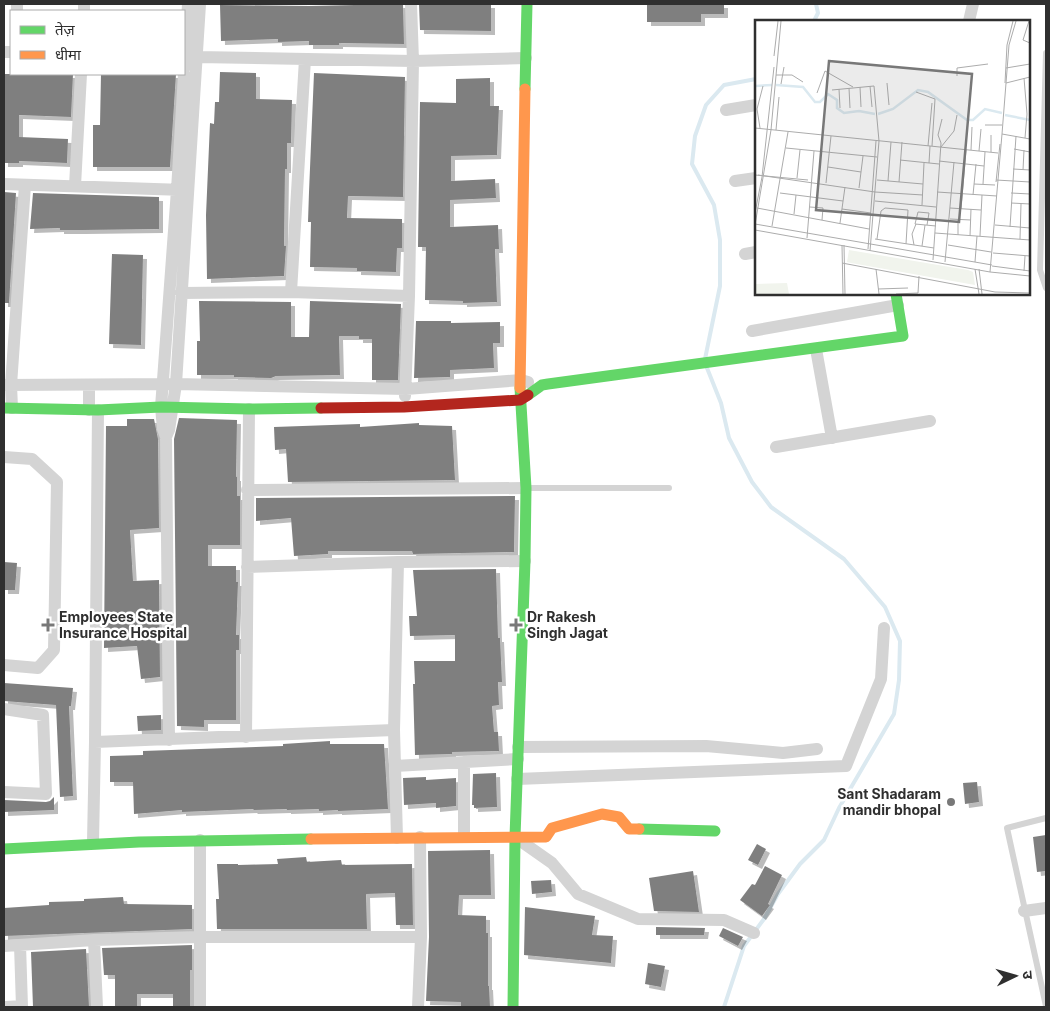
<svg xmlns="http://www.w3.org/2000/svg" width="1050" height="1011" font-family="Inter,'Noto Sans Devanagari',sans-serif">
<defs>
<filter id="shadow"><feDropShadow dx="4" dy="4" stdDeviation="0" flood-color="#0004"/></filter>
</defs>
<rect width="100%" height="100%" fill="#fff"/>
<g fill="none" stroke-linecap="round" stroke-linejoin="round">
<path stroke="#dbe9f0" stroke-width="4" d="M814,21L818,13L816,4
M705,359L720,286V240L714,205L692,164L695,136L706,105L724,85L756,79
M707,368L721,403L729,438L752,482L771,507L844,559L885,607L900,641L899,680L894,714L839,808L824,840L800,864L778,894L764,919L744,946L724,1007"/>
</g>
<path fill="#7f7f7f" filter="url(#shadow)" d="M355,4H403L404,44L339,43V45H309V41L278,42V39L221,41L220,5L309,6L355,5Z
M419,4H491V31L420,30Z
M647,4H724V14H701V22H647Z
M220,72L256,73V99L292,100L291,143H287V169H285L284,246H286L284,276L207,279L206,215L210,123L214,124L215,102H219Z
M314,73L405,77L403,197L348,196L347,218L402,219V248H397L396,272L357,271V268L310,267L311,222H308L309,192Z
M4,74H73L71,117L19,115V137L68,139L67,163L19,161V163H4Z
M101,74H176L170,167H93V125H100Z
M490,78V106H499L497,155L451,156V181L495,179L496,198L450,200V227L498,225L499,249H495L497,302L463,303V301L425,300L426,247H418L420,102L456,103V79Z
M4,192L16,193L9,303H4Z
M33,193L159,197V229L82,230H60V228L30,229Z
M112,254L143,255L141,345L109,344Z
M199,301L291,302V337H309L310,301L401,304L398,380H372V339H359V336H339L340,375L276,376L271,378L234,377V375H197V341H200Z
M416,321H451V323L500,322V343H493L494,368L450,370V377L414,378Z
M179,418L237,420L236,477H237V496H240V545H208V566H236V582H238L236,635H239V650H236V720H204V727L177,726L174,439Z
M127,419H154L158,439L159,528L130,530L133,581L159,580L160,677L141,679L137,646L104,648L106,426H127Z
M419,423V425L452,426L455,480L288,482L286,449L275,450L274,427L360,424V427Z
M515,496L514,552L413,554L412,551H328V554L294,556L291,518L256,521V498Z
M4,562L17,563L15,590H4Z
M496,569L498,638H500L502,682H498L499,705L492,706L494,732H498L499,751L452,752V754L415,755L413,684H415L414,661H455V635L410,636L409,616H417L413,570Z
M4,683L73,688L71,706H69L73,796L60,797L56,705L4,701Z
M161,715V730L138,731L137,716Z
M330,741V744H384L388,809L338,811V810L319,811V809L287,810V809L254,810L253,809L182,812V810L134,814L133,782H110V756L143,755V751L283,746V744Z
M496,773L497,807L474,808V805H472L473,774Z
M426,777V780L456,778V806L436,808V803L404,805L403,778Z
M977,782L979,802L965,804L963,783Z
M54,797V810L4,812V800L46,802L50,801Z
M1046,835V871L1037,872L1033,837Z
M757,844L766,849L758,865L748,860Z
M490,850L491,895H459L458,915L486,916V933H488V986H489L490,1007H461V1002L426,1001L429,937L428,851Z
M306,857L307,862L341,860L342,865L412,864L413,925H396L395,893L366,894L367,929H217L216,899H219L217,864H238V865L278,864L277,859Z
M765,866L782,875L768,904L770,905L762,916L740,900L752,884L755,885Z
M693,871L699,912L654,911L649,878Z
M551,880L552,892L532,894L531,881Z
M123,897L124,904L192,905V929L4,936V908L49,905V902L84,901V899Z
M525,907L595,916L592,935L613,936L611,963L524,955Z
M656,927L705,928L704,935H656Z
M723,928L743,937L738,946L719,936Z
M192,945V970H190V1007H173V994H137V1007H115V975H104L102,948Z
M86,949L89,1007H33L31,952Z
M648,963L665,966L661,987L645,984Z"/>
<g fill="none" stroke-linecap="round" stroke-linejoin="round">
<path stroke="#d4d4d4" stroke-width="6" d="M1046,53L1040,270L1046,288
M527,488H669
M1046,818L1007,828L1046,1006"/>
<path stroke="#d4d4d4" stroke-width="12" d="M17,11V4
M84,11V4
M969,21L973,4
M4,52H11
M197,57L413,61L526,58
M184,69L188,4
M726,110L756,105
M735,181L756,178
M4,184L184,190
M75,186L81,74
M745,254L756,252
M291,292L305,59
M181,293L291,292L409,296
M752,331L898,305
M816,349L832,438
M4,385L176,384L406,389L521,380L528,382
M405,396L409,296L413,61L411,4
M12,408L11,385L25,185
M89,410V385
M166,437L169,430L176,384L200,4
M776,447L930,421
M4,457L32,459L57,482L54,650L38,668L4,665
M247,490L526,488
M247,567L398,562L525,561
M4,709L43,715L46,794L4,792
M246,737L249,409
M169,740L166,437L163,429L161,407L177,190L184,74
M95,742L394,730
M518,747L706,746L783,753L817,749
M464,762V837
M395,766L518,759
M517,779L846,766L881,679L884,628
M515,837L552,863L578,894L638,919L724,920L754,933
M397,838L394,730L398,562
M93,842L95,742L98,410
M1024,911L1046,908
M94,940L97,1007
M20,945L22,1007
M4,946L94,940L200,937H421
M6,1007L22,1006
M200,1007V840
M418,1007L421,937L420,837"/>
<path stroke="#63d668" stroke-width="11" d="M525,89L527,4
M528,395L542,385L548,384L903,336L896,294
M4,408L98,410L161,407L249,409L321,408
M639,829L715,831
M4,849L139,842L311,839
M513,1007L515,837L525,561L526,488L520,388"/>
<path stroke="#ff974d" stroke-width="11" d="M520,388L525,89
M311,839L546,837L552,828L602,814L619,817L629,829H639"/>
<path stroke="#b3261e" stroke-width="11" d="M321,408L404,407L520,400L528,395"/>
</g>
<g fill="#787878" stroke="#fff" stroke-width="2">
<path d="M45.5 617.5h5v5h5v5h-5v5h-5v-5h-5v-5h5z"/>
<path d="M513.5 617.5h5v5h5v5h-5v5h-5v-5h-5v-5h5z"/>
<circle cx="951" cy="802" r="5"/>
</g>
<g text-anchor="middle" stroke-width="5" stroke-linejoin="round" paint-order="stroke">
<g font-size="14" font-weight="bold" fill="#2f2f2f" stroke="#fff" text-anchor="start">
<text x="59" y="622">Employees State<tspan x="59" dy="16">Insurance Hospital</tspan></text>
<text x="527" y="622">Dr Rakesh<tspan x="527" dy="16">Singh Jagat</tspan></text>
<text x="941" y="799" text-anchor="end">Sant Shadaram<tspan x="941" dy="16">mandir bhopal</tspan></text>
</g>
</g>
<g transform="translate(755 20)">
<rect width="275" height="275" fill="#fff"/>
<path d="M32,263L34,274H0V264Z" fill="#f1f4ed"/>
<path d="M94,230L213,250L218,252L220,265L96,243L92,242Z" fill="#f1f4ed"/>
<path fill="none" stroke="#dbe9f0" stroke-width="2.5" d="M21,65L48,67L60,82H65L73,74L82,80V88L89,93L104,91L120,94M0,66L17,65M123,94L138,89L163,70L173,72L212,100H218L230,89L247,93M250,95L275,100"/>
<path fill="none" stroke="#acacac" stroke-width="1" d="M274,1L268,20L275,23M19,36L23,1M251,48L275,44M21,55H37L48,62M202,56V48L233,44M269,58L272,94L270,118M132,63L134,85M250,63L252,25L258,1M251,63L275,57M26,64L29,47M115,66L117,87M105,67L106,87M94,68L95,88M84,69L85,88M77,70L119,66L124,121L115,231M161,72L180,79L177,126M62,73L70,51L98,67M230,105H247M0,108L243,133M5,108L2,89L8,66M21,110L24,77M247,114L254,25L261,1M173,126L177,83M186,127L199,111L202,95M31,128L122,137M259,129L275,132M216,130L217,107M224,131L226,109M236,132V115M145,140L184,144M184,141L229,146M174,143L175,126M73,147L106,152M258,149L275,150M268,150L269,130M0,155L53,160M3,155L120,172L168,175M42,158L45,130M122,160L168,164M241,160L275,162M133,161L136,122M144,162L147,122M241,162L245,124M71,163L76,116M219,164L240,165M228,164L230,132M104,168L108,136M182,172L242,176M25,173L88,181M256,173L275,174M218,175L221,144M120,181L181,187M256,183L275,184M167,185L169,143M55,187L68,188L67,200M2,188L114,209M195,188L226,190M87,189L116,193M206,189L211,130M0,193L7,157L19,47M39,194L41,175M195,199L216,200M85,203L90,167M0,204L237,245M0,205L16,110L26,1M172,205L174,193L163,192L160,204L181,206M240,205L275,208M17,206L33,112M255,207L261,116M0,210L235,252L275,256M180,213L275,220M203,215V199M215,216L216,189M225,216L227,175M52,218L59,131M120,219L179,228M122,219L126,191L130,188L153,190L151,224M265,219L266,184M87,225L88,274M89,225L90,274M159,225L157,214L161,204M193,225L236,232M167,226L170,205M113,229L121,121M238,233L275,236M178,240L186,123L183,115L187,99M190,242L199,142M220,242L222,216M87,243L240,272L275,273M237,246L275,251M121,249L124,274M220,249L224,274M224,249L227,274M269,251L270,236M235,252L247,114L275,119M123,269L153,268M163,273L164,256M141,274L163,273"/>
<path fill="#787878" fill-opacity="0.15" stroke="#787878" stroke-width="2.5" d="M74,41L217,54L204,202L61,190Z"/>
<rect width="275" height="275" fill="none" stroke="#2f2f2f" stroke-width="2.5"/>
</g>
<rect width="1050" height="1011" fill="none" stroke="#2f2f2f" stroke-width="10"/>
<rect x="10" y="10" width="175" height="65" fill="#ffffff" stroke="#acacac"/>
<rect x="20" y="26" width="25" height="8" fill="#63d668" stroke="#acacac"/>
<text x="55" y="35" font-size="15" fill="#2f2f2f">तेज़</text>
<rect x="20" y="51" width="25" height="8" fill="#ff974d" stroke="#acacac"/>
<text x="55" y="60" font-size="15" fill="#2f2f2f">धीमा</text>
<g transform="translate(1015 976) rotate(85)" stroke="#ffffff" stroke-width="4" paint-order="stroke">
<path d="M0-4L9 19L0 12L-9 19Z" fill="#2f2f2f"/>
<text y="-8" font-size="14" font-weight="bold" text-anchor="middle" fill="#2f2f2f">उ</text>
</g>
</svg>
